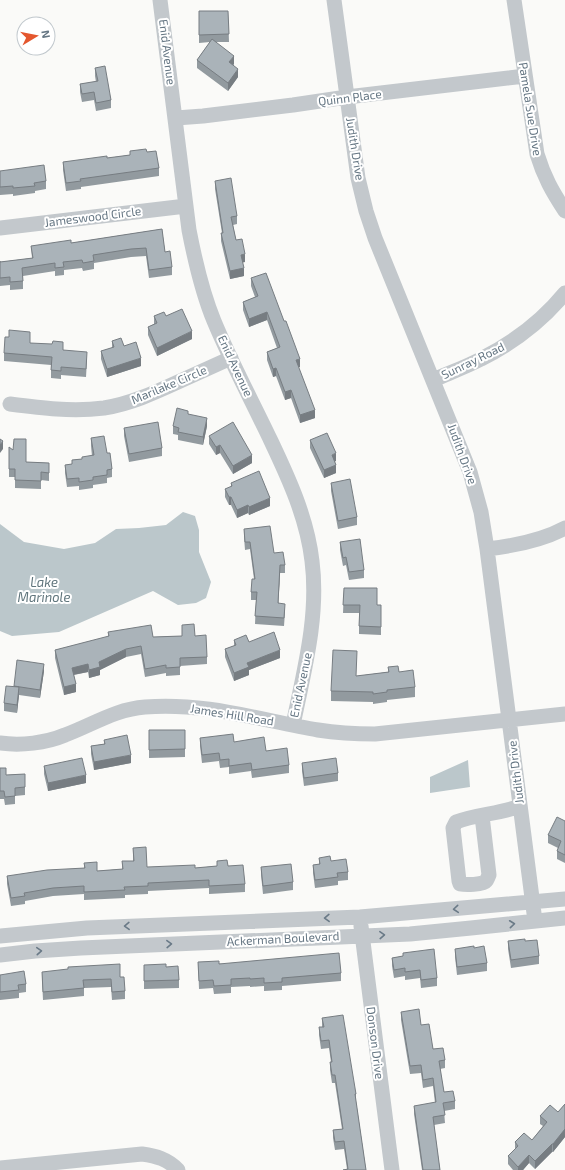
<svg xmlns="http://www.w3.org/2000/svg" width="565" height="1170" font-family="'Exo 2',sans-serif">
<rect width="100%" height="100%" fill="#fafaf8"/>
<path fill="#bbc7cb" d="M183,512L195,516L199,530V552L211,582L206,598L196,603L178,605L153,591L59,632L12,636L0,631V524L24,542L64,549L95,543L116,529L139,528L166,525Z
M468,760L470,787L430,793V777Z"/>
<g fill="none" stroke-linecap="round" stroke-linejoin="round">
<path stroke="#c3c8cc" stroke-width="15" d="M160,0L189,230C195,261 202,292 214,321C231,362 252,401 271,441C289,479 307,518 312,561C319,616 304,671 293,725
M334,0L358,178L366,211L375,238L470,472L481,512L487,549L535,921
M514,0L537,154C544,177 552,191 565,211
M176,118L203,116L293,105L347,97L525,76
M0,228L186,206
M433,380C449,373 466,367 481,359C513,343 542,321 565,293
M10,404C41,408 72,412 104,408C130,404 154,393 178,382C196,374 213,366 231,358
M487,549C513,546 541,541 565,528
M0,743C21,746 46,743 65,735C92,725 116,709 145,707C204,702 260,720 318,730C337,733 356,734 375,734L565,714
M482,816L489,875C488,877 487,880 486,881C483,885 465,885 460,884L459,881L453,828L456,822C477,814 499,814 520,806
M361,926L392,1170
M0,936L87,928L360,917L565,899
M0,955L35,951L81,948L410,934L471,928L565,918
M0,1168L142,1154C156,1156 168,1159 178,1170"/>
</g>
<path fill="#929a9f" d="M199,11H228L229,42H216L234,64L233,65L238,77L228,91L197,68V60L210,42L199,43Z
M95,68L111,100V108L96,111L94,100L82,102L80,92V84L96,82L95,76Z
M130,151L147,152L159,168V176L81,187V189L66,191L63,170V162L107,158L130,155Z
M0,171L46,181V189L35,191V193L13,196V194L0,195Z
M215,181L237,216V224L233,225L236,240L245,262H242L244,276L230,279L221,241V233H222L215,189Z
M162,229L165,252L172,267V275L149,278L146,256L131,257L94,263V269L83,271L82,268L64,270V275L55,276V271L23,276V289L10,290V285L0,286V261V262L32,258L31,246L71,243Z
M251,278L300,367H298L315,418L300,423L291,398L285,400L276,376L273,377L267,360V352L277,348L267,320L249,327L243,310V302L255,297L251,286Z
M154,316L192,339L157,356L148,335V327L154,324Z
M112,341L124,346L141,366L107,377L101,359V351L112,348Z
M30,343L63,350L87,360L86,377L61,375V379L51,378V365L4,361V353Z
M188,414L207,426L203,445L178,440V435L173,434V426Z
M124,428L162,448V456L129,462L124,436Z
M209,436L252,463L233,474L220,453L216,455L209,444Z
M91,438L107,453L112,469V477L107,478V483L93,485V488L79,490V486L67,487L65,473V465L72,464V460L82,459L92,456L91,446Z
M310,440L336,461H335L336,473L324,478L310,448Z
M9,447L26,462L49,463V481L41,480V489L15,488V477H9Z
M231,483L270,506L249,515L248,513L237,518L231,505H229L225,497V489L231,487Z
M331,483L357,517V525L338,529L331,491Z
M244,529L274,553L285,565V573H280L278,603L285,612L284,626L255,624L256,600H251V592L254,579L250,549L245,550L244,537Z
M340,542L364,570V578L349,580L346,565L343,566L340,550Z
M344,588L377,605H381V635L359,634V613H343Z
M182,625L195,636L207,657V664L180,666V675L166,676V673L145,677L141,654L126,657L100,670V675L89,678L88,672L74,675L76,692L64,695L55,658V650L108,637V632L153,637L182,636Z
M234,640L249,642L280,658L249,670V675L234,681L225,657V649L234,646Z
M388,667L399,672L415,687V697L387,700V702L373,704V702L331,701V691L357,676L388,672Z
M44,671L40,698L19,695L17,713L4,711V703L14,686Z
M149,730H185V757L149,758Z
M200,738L234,742L266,751L289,765V773L252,778L251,771L229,774V767L220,768L219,761L202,763L200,746Z
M104,740L131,763L94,770L91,754V746L104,744Z
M302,763L338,773V781L304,786L302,771Z
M44,766L86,783L48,791L44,774Z
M0,768L6,775L25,774V795L15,796V804L5,805L4,799H0Z
M565,821V863L557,859V851L558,848L548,843V835Z
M133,848L147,867L195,868L217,866V861L228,866L245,884V892L209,894V888L148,891V894L125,895V898L84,900V894L53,896L25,901V904L11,906L7,884V876L84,868V863L97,871L122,869V861H133Z
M319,858L331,861L348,872V880L338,881V885L315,888L313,873V865L319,864Z
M261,867L293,882V890L263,894L261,875Z
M508,941H525L539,956V964L511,968L508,949Z
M474,948L487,963V971L457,975L455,957V949Z
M403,953L437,978V986L421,988L420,978L405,980V976L394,978L392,966V958L403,956Z
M198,962L341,973V981L282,986V990L264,991V986L250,987V986L231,987V993L214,994L213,988L199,989Z
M144,965L166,967L179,980V988L144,989Z
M42,972L120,977L125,991V999L112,1000L111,987L84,988V996L43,1000L42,980Z
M0,975L26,984V992L19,993V998L0,1000Z
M401,1012L421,1025L433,1049L445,1060V1068L440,1069L444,1092L455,1101V1109L444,1111L445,1123L434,1125L440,1170H422L414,1114V1106L435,1103L433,1086L423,1088L421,1073L410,1074L401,1020Z
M322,1018L356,1094V1101L366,1170L347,1169L344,1149L335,1150L333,1138V1130L342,1129L335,1083H332L330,1070V1062H331L329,1048L321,1049L319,1035V1027H322Z
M565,1104V1137L553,1152H552L535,1169L529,1163L523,1170H513L508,1164V1156L515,1149V1142L532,1140L543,1126L540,1124V1116L558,1112Z"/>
<path fill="#777d82" d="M234,56V64L229,70V62Z
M238,69V77L228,91V83Z
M245,254V262L241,263V255Z
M244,268V276L230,279V271Z
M267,312V320L249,327V319Z
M192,331V339L157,356V348Z
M141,358V366L107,377V369Z
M300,359V367L296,368V360Z
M276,368V376L273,377V369Z
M291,390V398L285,400V392Z
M315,410V418L300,423V415Z
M207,418V426L203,445V437Z
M3,441V449L0,453V445Z
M220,445V453L216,455V447Z
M336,453V461L332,463V455Z
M252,455V463L233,474V466Z
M336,465V473L324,478V470Z
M229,497H231V505H229Z
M270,498V506L249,515V507Z
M248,505V513L237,518V510Z
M280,565V573L278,611V603Z
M126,649V657L100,670V675L89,678V670L99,662Z
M280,650V658L249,670V675L234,681V673L247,663Z
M44,664V671L40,698V690Z
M88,664V672L72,675V668Z
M76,684V692L64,695V687Z
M19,687V695L17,713V705Z
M131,755V763L94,770V762Z
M86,775V783L48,791V783Z
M565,1129V1137L553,1152V1144Z
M552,1144V1152L535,1169V1161Z
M529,1155V1163L523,1170H518V1167Z"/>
<path fill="#aab3b9" stroke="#777d82" d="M199,11H228L229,34L199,35Z
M212,39L234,56L229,62L238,69L228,83L197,60Z
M105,66L111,100L96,103L94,92L82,94L80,84L98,81L95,68Z
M146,149L147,152L156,151L159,168L80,179L81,181L66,183L63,162L107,156V158L130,155V151Z
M44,165L46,181L34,183L35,186L13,188V186L0,187V171Z
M231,178L237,216L231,217L236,240L242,239L245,254L241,255L244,268L230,271L221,233H223L215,181Z
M162,229L165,252L170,251L172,267L149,270L146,248L131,249L93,255L94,261L83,263L82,260L63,262L64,267L55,268V263L22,268L23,281L10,282V277L0,278V261V262L33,258L31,246L71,240V243Z
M266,273L284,321H286L300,359L296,360L315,410L300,415L291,390L285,392L276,368L273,369L267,352L280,347L267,312L249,319L243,302L258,296L251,278Z
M182,309L192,331L157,348L148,327L157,323L154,316L164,312L166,316Z
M9,330L30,332V343L52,344L53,341L63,342V350L87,352L86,369L61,367V371L51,370L52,357L4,353L5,337H9Z
M121,338L124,346L136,342L141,358L107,369L101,351L114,347L112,341Z
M177,408L188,411V414L207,418L203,437L178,432L179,428L173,426Z
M158,422L162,448L129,454L124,428Z
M233,422L252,455L233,466L220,445L216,447L209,436Z
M327,433L336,453L332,455L336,465L324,470L310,440Z
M104,436L107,453H110L112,469L107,470V475L93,477V480L79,482V478L67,479L65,465L72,464V460L82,459V457L94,455L91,438Z
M0,439L3,441L0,445Z
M14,439H26V462L49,463V473L41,472V481L15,480V469H9V447L13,450Z
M259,471L270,498L249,507L248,505L237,510L231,497H229L225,489L232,486L231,483Z
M350,479L357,517L338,521L331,483Z
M270,526L274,553L283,552L285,565H280L278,603L285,604L284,618L255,616L257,592H251L252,579H255L250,542H245L244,529Z
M360,539L364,570L349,572L346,557L343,558L340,542Z
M344,588H377V605H381V627L359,626L360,605H343Z
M194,624L195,636L206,635L207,657L180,658V667L166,668V665L145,669L141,646L126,649L99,662L100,667L89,670L88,664L72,668L76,684L64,687L55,650L109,636L108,632L151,625L153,637L182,636V625Z
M274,632L280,650L247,663L249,667L234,673L225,649L236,645L234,640L246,635L249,642Z
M333,650L357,651L356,676L389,672L388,667L398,666L399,672L413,670L415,687L387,690V692L373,694V692L331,691Z
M17,660L44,664L40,690L14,686Z
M6,686L19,687L17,705L4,703Z
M149,730H185V749L149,750Z
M233,734L234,742L264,737L266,751L287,748L289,765L252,770L251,763L229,766V759L220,760L219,753L202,755L200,738Z
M127,735L131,755L94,762L91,746L105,744L104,740Z
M82,758L86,775L48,783L44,766Z
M336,758L338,773L304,778L302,763Z
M0,768H6V775L25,774V787L15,788V796L5,797L4,791H0Z
M557,817L565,821V855L557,851L561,841L548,835Z
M146,847L147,867L195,865V868L217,866V861L227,860L228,866L243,865L245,884L209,886V880L148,883V886L124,887L125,890L84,892V886L53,888L24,893L25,896L11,898L7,876L47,870L85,868L84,863L97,862V871L123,869L122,861H134L133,848Z
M330,856L331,861L346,859L348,872L337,873L338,877L315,880L313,865L320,864L319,858Z
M291,864L293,882L263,886L261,867Z
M525,939V941L537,940L539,956L511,960L508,941Z
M474,946V948L484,946L487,963L457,967L455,949Z
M434,949L437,978L421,980L420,970L405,972V968L394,970L392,958L403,956V953Z
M339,953L341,973L282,978V982L264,983V978L250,979V978L231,979V985L214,986L213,980L199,981L198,962L219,961V964Z
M120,964V977H124L125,991L112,992L111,979L83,980L84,988L43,992L42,972L68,969V967Z
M166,964V967L178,966L179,980L144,981V965Z
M24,971L26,984L18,985L19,990L0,992V975Z
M419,1009L421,1025L429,1024L433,1049L443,1048L445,1060L439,1061L444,1092L453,1091L455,1101L443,1103L445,1115L433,1117L440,1170H423L414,1106L436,1102L433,1078L423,1080L421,1065L410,1066L401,1012Z
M343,1015L356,1094H355L366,1170H343L348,1169L344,1141L335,1142L333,1130L343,1129L335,1075H332L330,1062H332L329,1040L321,1041L319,1027H324L322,1018Z
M565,1104V1129L553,1144H552L535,1161L529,1155L518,1167L508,1156L518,1146L515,1142L524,1133L532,1140L547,1122L540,1116L550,1105L558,1112Z"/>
<defs><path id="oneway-chevron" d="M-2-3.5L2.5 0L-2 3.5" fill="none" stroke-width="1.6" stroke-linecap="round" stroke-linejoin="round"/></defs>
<g stroke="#6a7a87">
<use href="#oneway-chevron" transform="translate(456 909) rotate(175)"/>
<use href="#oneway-chevron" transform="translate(327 918) rotate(178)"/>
<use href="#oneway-chevron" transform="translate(512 924) rotate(-6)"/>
<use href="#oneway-chevron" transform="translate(127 926) rotate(178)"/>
<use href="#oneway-chevron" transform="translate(382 935) rotate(-3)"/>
<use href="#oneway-chevron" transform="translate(169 944) rotate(-2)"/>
<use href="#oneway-chevron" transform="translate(39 951) rotate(-4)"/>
</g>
<g text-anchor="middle" stroke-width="4" stroke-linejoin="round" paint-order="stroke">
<g font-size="12" fill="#657683" stroke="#fff">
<text transform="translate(167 52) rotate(83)" y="4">Enid Avenue</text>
<text transform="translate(350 98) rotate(-7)" y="4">Quinn Place</text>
<text transform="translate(530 109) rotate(81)" y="4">Pamela Sue Drive</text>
<text transform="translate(355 149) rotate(81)" y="4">Judith Drive</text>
<text transform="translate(93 217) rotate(-7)" y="4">Jameswood Circle</text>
<text transform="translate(473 361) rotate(-26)" y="4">Sunray Road</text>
<text transform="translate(235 366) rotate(65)" y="4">Enid Avenue</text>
<text transform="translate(169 385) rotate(-23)" y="4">Marilake Circle</text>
<text transform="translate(462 454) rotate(70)" y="4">Judith Drive</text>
<text transform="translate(301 685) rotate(-78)" y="4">Enid Avenue</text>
<text transform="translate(232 715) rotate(9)" y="4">James Hill Road</text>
<text transform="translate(516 772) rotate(-97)" y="4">Judith Drive</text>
<text transform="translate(283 939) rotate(-3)" y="4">Ackerman Boulevard</text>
<text transform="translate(375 1043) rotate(83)" y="4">Donson Drive</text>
</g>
<g font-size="13" font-style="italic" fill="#60757c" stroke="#fff">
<text x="44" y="587">Lake<tspan x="44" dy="15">Marinole</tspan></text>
</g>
</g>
<g transform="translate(36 36) rotate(80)"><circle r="19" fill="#ffffff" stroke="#c1c8cd"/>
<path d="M0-3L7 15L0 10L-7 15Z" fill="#e4572e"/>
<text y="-6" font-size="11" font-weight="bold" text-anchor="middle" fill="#657683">N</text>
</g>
</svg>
